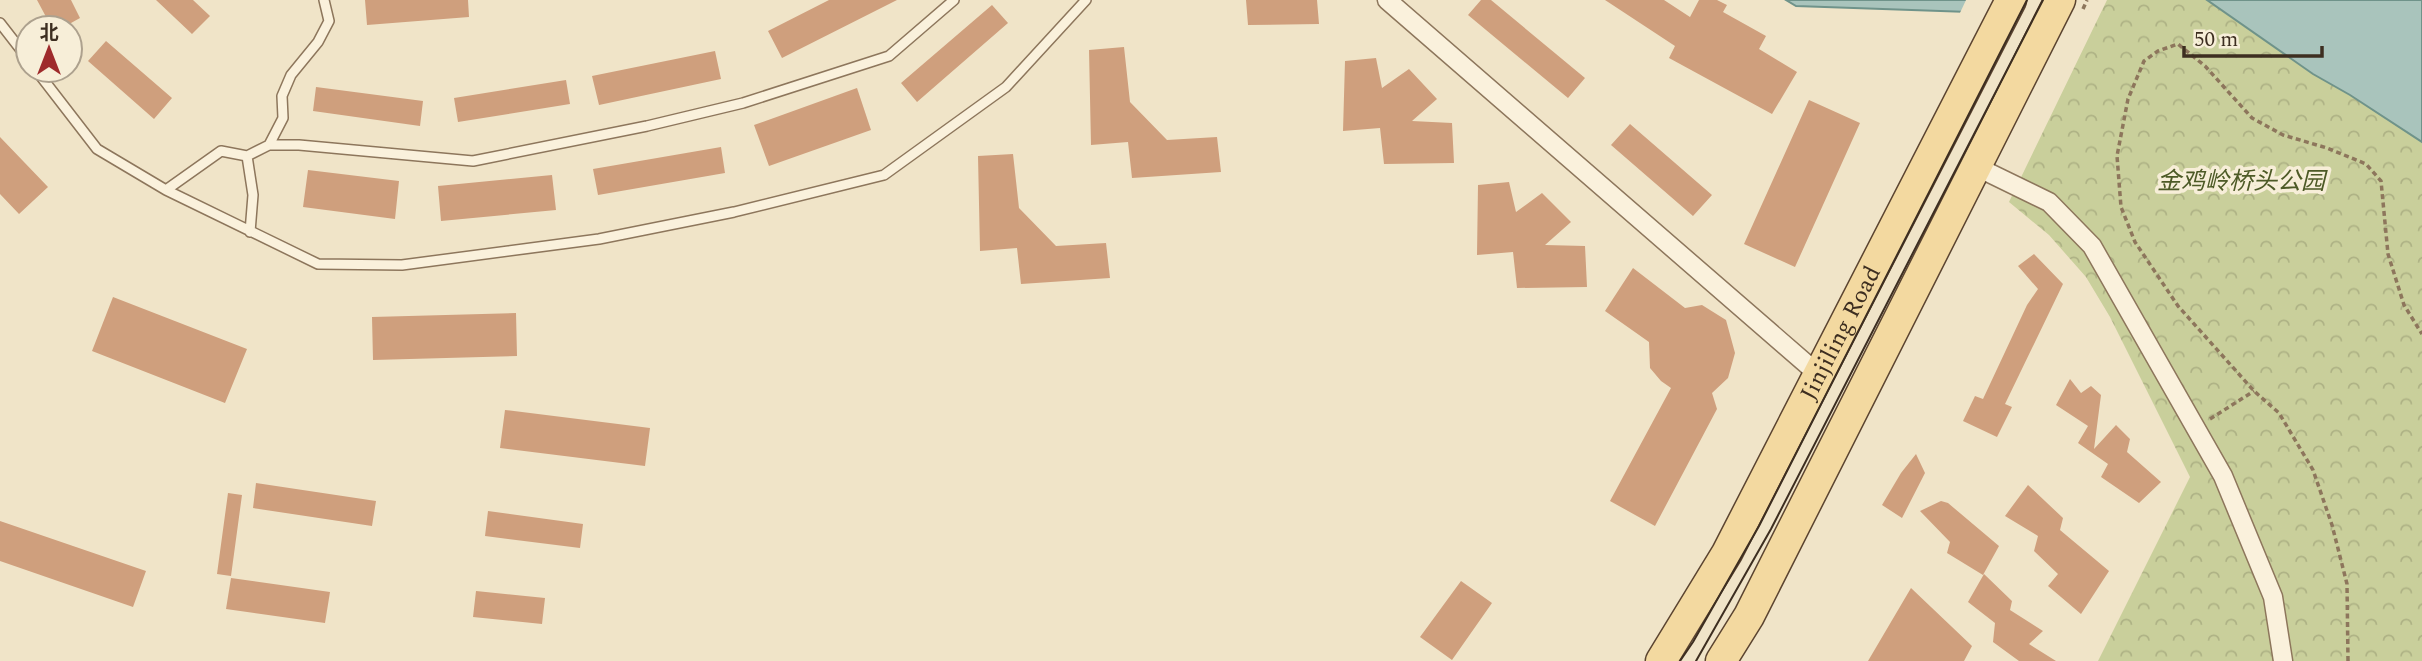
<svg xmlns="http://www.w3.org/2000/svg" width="2422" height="661" font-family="Spectral,'Noto Sans SC',serif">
<defs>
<pattern id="park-crowns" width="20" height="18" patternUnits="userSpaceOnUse" patternTransform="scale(1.75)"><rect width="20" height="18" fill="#c9cf9b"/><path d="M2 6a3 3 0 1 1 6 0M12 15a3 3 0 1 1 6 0" fill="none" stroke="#aeb285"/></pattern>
</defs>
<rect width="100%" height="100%" fill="#f0e4c8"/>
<path fill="url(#park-crowns)" d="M2107,0H2422V661H2098L2190,477L2110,317L2086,277L2049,235L2009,202Z"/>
<path fill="#a9c4bc" stroke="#6f938a" stroke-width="2" d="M1786,0H2046L2027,14L1796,6Z
M2207,0H2422V142L2350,95L2313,74Z"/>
<path fill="#f0e4c8" d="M1966,0H2049L2026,18L1959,15Z"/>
<path fill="#cf9f7d" d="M37,0H71L80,18L62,28H52Z
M156,0H193L210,16L192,34Z
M365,0H468L469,17L367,25Z
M829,0H897L782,58L768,31Z
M1246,0H1317L1319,24L1248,25Z
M1481,0H1491L1585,78L1568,98L1468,15Z
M1605,0H1664L1690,17L1699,0H1717L1727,5L1723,12L1766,36L1759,49L1797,72L1772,114L1669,58L1675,46Z
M992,5L1008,23L917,102L901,83Z
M106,41L172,98L154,119L88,61Z
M1124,47L1130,102L1167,140L1217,137L1221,172L1132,178L1128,142L1091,145L1089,50Z
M715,51L721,79L599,105L592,76Z
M1376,58L1382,88L1409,69L1437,99L1412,121L1452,123L1454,163L1384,164L1380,128L1343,131L1345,61Z
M566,80L570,104L458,122L454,98Z
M316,87L423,101L420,126L313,111Z
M857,88L871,130L769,166L754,125Z
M1809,100L1860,123L1795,267L1744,244Z
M1630,124L1712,195L1693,216L1611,145Z
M0,137L48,187L19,214L0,194Z
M721,147L725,173L598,195L593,169Z
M1013,154L1019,208L1056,246L1106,243L1110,278L1021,284L1017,248L980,251L978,156Z
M308,170L399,181L395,219L303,207Z
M552,175L556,210L441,221L438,186Z
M1509,182L1516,212L1542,193L1571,222L1545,245L1585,246L1587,287L1517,288L1513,252L1477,255L1478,185Z
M2034,254L2063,284L2005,404L2012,407L1997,437L1963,421L1975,396L1983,399L2027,305L2038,289L2018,266Z
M1633,268L1685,308L1702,305L1726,320L1735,353L1728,378L1712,393L1717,409L1655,526L1610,501L1671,388L1661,381L1650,368L1649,342L1605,311Z
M113,297L247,349L225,403L92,351Z
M516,313L517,356L373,360L372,317Z
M2070,379L2081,393L2091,386L2101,395L2094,449L2116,425L2130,439L2127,452L2161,482L2139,503L2101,477L2108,464L2078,443L2088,426L2056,405Z
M505,410L650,428L645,466L500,448Z
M1916,454L1925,473L1902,518L1882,505L1901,473Z
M256,483L376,501L372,526L253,508Z
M2028,485L2063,518L2060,530L2109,571L2081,614L2048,586L2058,574L2034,551L2038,536L2005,516Z
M228,493L242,495L231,576L217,574Z
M1941,501L1948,503L1999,546L1983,575L1947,553L1950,542L1920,511Z
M488,511L583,524L580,548L485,536Z
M0,521L146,571L133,607L0,561Z
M1984,574L2012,601L2010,610L2043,631L2029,644L2056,661H2019L1993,642L1995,623L1968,602Z
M231,578L330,592L325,623L226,609Z
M1461,581L1492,603L1452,660L1420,637Z
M1911,588L1972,646L1964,661H1868Z
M476,591L545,598L542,624L473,617Z"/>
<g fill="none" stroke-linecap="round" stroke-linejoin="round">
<defs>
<path id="lane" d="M0,23L28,59
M36,70L97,149L166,190L318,264L402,265L599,239L734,212L884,175L1006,87L1086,0
M269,145L283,118L282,96L291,75L318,42L329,21L324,0
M247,156L269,145H299L473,161L647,126L743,103L889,56L954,0
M166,190L221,151L247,156L253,195L250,232"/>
<path id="street" d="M1387,0L1818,374
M1975,166L2049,202L2092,246L2223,476L2273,597L2283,661"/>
<g id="primary">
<path id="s1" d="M1661,661L1727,553L2011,0"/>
<path d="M1721,661L1749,616L2060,0"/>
</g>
</defs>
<use href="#lane" stroke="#8d765c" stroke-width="12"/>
<use href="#street" stroke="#8d765c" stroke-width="21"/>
<use href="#primary" stroke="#5b4430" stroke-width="33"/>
<path stroke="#8d765c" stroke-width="3.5" stroke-dasharray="5 3.5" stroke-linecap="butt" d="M2083,9L2087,0
M2210,419L2254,391
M2348,661L2347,584L2332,525L2313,470L2279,413L2254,391L2178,306L2135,242L2121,207L2117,156L2128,99L2144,61L2158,51L2178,44L2205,66L2252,118L2283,135L2327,148L2366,164L2381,181L2388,254L2404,305L2422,334"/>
<use href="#lane" stroke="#faf1dc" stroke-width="9"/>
<use href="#street" stroke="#faf1dc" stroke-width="18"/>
<use href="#primary" stroke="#f3d9a0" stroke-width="30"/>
<path stroke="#3d2e20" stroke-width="2" d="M1680,661L1693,642L1759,526L2027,0
M1696,661L1771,529L2043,0"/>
</g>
<g text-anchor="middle" stroke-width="7" stroke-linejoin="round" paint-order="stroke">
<g font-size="24" font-style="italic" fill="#4d5a26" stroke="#f7eed8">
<text x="2241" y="189">金鸡岭桥头公园</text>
</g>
<g font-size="24" fill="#3d2e20" stroke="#f7eed8">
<text dy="8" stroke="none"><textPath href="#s1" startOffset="374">Jinjiling Road</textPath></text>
</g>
</g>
<g transform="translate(49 49)"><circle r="33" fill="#f7eed8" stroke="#ada18e" stroke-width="2"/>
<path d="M0-5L12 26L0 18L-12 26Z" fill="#9e2a2b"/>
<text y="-10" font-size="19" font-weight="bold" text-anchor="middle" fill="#3d2e20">北</text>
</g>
<path d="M2184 46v10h138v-10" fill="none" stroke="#3d2e20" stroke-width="3.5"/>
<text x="2194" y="46" font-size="21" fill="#3d2e20" stroke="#f7eed8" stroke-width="5" paint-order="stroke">50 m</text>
</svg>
